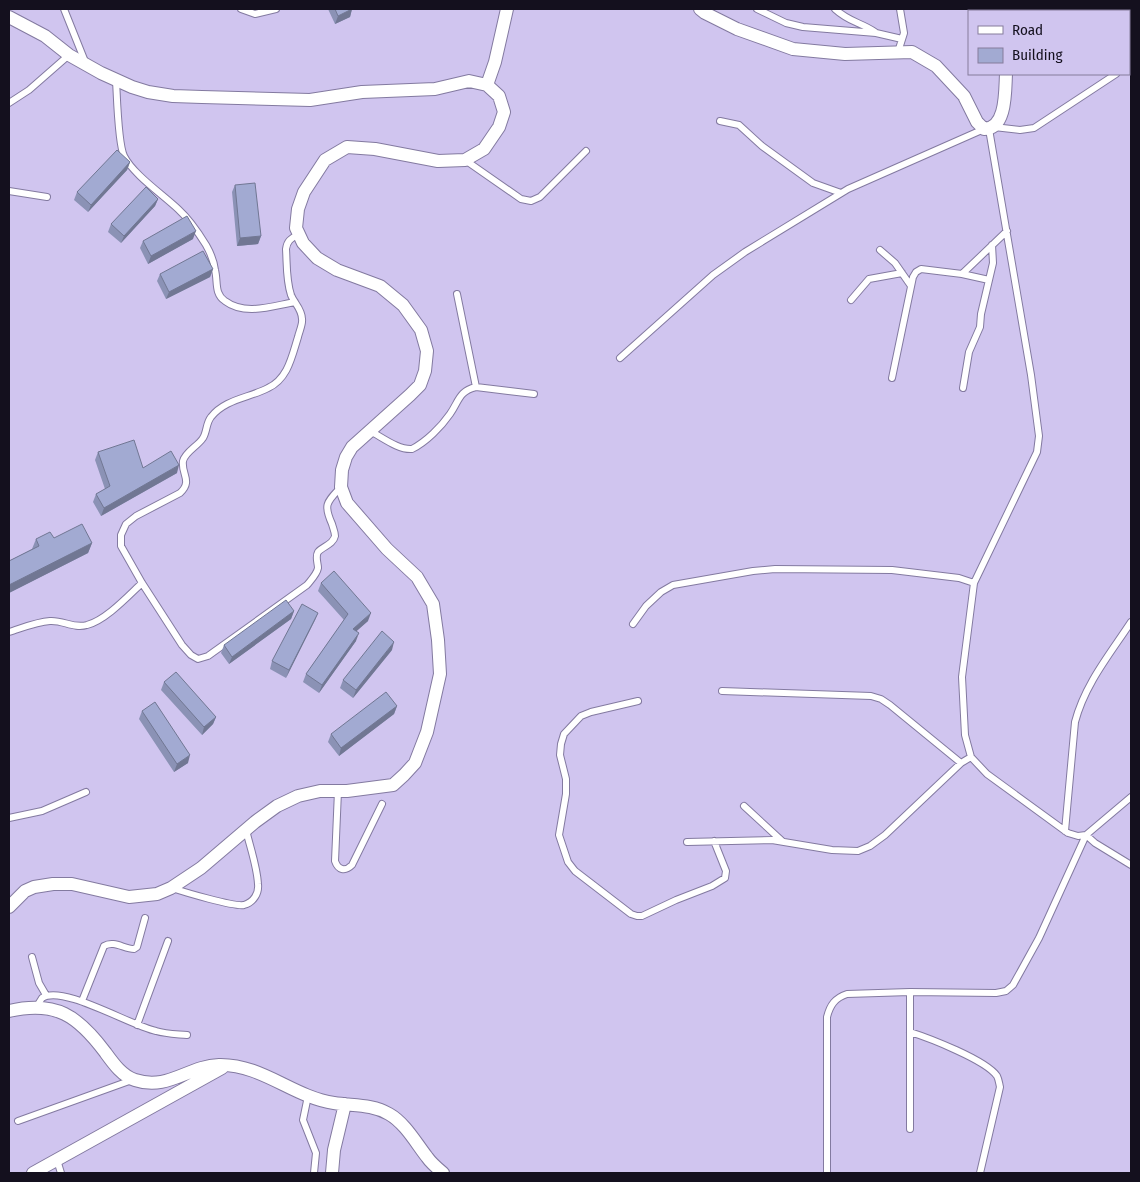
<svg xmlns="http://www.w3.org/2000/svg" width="1140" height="1182" font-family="'Fira Sans Condensed',sans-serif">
<rect width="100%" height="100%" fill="#d0c5ef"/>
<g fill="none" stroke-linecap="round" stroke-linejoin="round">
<defs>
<path id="lane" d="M64,9L86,64
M241,9L255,14L276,9
M757,9L786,23L803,27L876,33L902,39
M835,9C849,22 860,22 875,32
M898,52L904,33L900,9
M1129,67L1131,66
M116,80C117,96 118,144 124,156C133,174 162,194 178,209C189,219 198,232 206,245C210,252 214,262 215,270C218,281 214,294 225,301C245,316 272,306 295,302
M9,103L29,90L69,55
M720,121L739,125L762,146L813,183L841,193
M994,127L1020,130L1034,128L1116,74
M989,129L1031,375L1039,436L1037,452L974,583L962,677L965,735L971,757L987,774L1068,833L1078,836L1086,835L1131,797
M465,160L521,199L531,201L540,197L586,151
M9,191L47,197
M298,235C291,238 287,241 286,249C287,264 286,280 291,295C294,303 302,309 302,319C303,324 299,332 298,337C292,356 288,379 268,388C249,398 225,399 211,417C206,423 207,432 203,438C198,446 185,452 183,461C181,474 193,481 180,493L136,516L126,524L121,535V546L142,583L182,645L191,655L198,659L208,656L307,585C311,580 317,574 318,568C318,563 315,557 318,552C323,546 333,545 335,536C335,532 333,528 332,524C323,504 327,502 341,487
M880,250L895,263L911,286
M962,274L1007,231
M457,294L476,387
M851,300L869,279L902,273
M620,358L713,275L745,252L848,189L984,129
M892,378L913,277L916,272L921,269L962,274L989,280
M963,388L969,352L980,327L981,314L993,263L992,245
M370,431C382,437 398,450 412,449C426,442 441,427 450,414C459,401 459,391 476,387L534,394
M633,624L646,606L661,592L673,585L753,571L775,569L892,570L959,578L974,583
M9,632C22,628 36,622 50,621C63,620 74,629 87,625C106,620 128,596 142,583
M722,691L871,696L881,699L890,705L961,763
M638,701L591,712L581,716L564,734L561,744L560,755L566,779V794L559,835L568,862L575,871L631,914L637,916H642L676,900L712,886L725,878L726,871L714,841
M338,791L335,861C338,870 345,872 352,865L382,804
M744,806L782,841
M9,818L42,811L86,792
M1065,831L1075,722C1085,684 1110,654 1131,622
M687,842L772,840L832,850L858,851L870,846L885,835L961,763L971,757
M172,888C184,892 234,907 244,905C254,902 259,893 258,884C257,866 250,847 246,830
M32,957L39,983L46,995
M82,1001L104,946C114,940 124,949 134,949L137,947L145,918
M37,1006L42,998C62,984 131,1026 156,1031C166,1034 176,1034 187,1035
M137,1025L168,941
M910,1032C929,1038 986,1060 997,1076C999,1080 999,1083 1000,1087L980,1173
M308,1096L303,1120L316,1153L314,1173
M18,1121L132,1080
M910,1129V992
M57,1160L61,1173
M827,1173V1017C830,1005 835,998 847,994L910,992L996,993L1006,991L1013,985L1039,938L1086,835L1095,843L1131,865"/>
<path id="street" d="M700,9L705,13L737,29L793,49L845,54L912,52L936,66L964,96L977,122L984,129C1007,129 1005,90 1006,74
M1023,11L1024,9
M9,17L45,36L69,55L101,73L132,87L148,92L173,96L202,97L310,100L362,92L435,89L469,81L487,85L499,96L504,112L499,127L484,149L465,160L438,161L375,149L347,147L325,160L304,192L298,209L296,228L303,243L317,258L337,270L380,286L403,305L421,330L427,351L425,371L420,385L410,395L352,447L346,457L342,470L341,487L347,503L387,549L417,577L433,604L438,640L440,674L427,732L415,763L404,775L393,785L347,791H320L298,796L277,806L255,822L201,868L171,888L157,894L129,897L72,884H53L34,887L25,891L9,907
M487,85L495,62L507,9
M9,1011C56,1000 78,1016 105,1052C113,1063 122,1076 135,1080C168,1091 188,1066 219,1065C262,1064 293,1097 334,1103C353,1106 372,1104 389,1114C405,1123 416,1143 427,1157C431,1163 437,1168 443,1173
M33,1173L222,1068
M332,1173L334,1150L345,1104"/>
</defs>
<use href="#lane" stroke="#837aa0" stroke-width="8"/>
<use href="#street" stroke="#837aa0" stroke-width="14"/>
<use href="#lane" stroke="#fff" stroke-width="6"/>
<use href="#street" stroke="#fff" stroke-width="12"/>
</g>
<path fill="#8b92b5" d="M328,9H352L350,17L335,24Z
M130,162L127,170L88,212L74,200L77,192Z
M235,185L261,236L258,244L237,246L232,192Z
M158,199L155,206L121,243L108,232L111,224Z
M193,239L148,264L140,248L143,241Z
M213,269L210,277L166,299L157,281L160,274Z
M98,452L143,468L177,473L101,516L93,502L96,494L105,489L95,460Z
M54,538L92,543L88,553L9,593V561L32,549L36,539Z
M321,583L368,621L356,631V641L319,693L303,682L306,674L344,620L318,591Z
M294,611L291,619L229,664L221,653L224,645Z
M318,613L315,620L286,678L270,669L272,661Z
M392,650L353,698L340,688L343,680Z
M164,682L216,717L213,724L202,735L161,690Z
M397,706L394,714L339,756L328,742L331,734Z
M142,711L188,763L174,772L139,719Z"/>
<path fill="#717793" d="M352,9L350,17L335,24L338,16Z
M130,162L127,170L88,212L91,205Z
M158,199L155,206L121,243L124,236Z
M196,231L193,239L148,264L151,256Z
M261,236L258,244L237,246L240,238Z
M213,269L210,277L166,299L169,292Z
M179,465L177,473L101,516L104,508Z
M92,543L88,553L9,593V585Z
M294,611L291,619L229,664L232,657Z
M318,613L315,620L286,678L289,670Z
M371,613L368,621L350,637L353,629Z
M359,633L356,641L319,693L322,685Z
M394,642L392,650L353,698L356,690Z
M397,706L394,714L339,756L341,748Z
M216,717L213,724L202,735L204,727Z
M190,755L188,763L174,772L177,764Z"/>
<path fill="#a2aad2" stroke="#717793" d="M335,9H352L338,16Z
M117,150L130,162L91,205L77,192Z
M255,183L261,236L240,238L235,185Z
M146,187L158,199L124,236L111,224Z
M187,216L196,231L151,256L143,241Z
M203,251L213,269L169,292L160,274Z
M134,440L143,468L171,451L179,465L104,508L96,494L110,486L98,452Z
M82,524L92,543L9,585V561L39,546L36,539L50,532L54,538Z
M334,571L371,613L353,629L359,633L322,685L306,674L348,614L321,583Z
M286,600L294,611L232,657L224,645Z
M302,604L318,613L289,670L272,661Z
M382,631L394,642L356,690L343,680Z
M176,672L216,717L204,727L164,682Z
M386,692L397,706L341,748L331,734Z
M155,702L190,755L177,764L142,711Z"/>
<rect width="1140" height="1182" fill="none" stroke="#14101e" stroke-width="20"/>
<rect x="968" y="10" width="162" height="65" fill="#d0c5ef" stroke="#857d9b"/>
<rect x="978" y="26" width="25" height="8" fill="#ffffff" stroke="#857d9b"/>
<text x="1012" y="35" font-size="15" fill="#14101e">Road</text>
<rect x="978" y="48" width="25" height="15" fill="#a2aad2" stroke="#857d9b"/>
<text x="1012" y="60" font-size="15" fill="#14101e">Building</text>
</svg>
